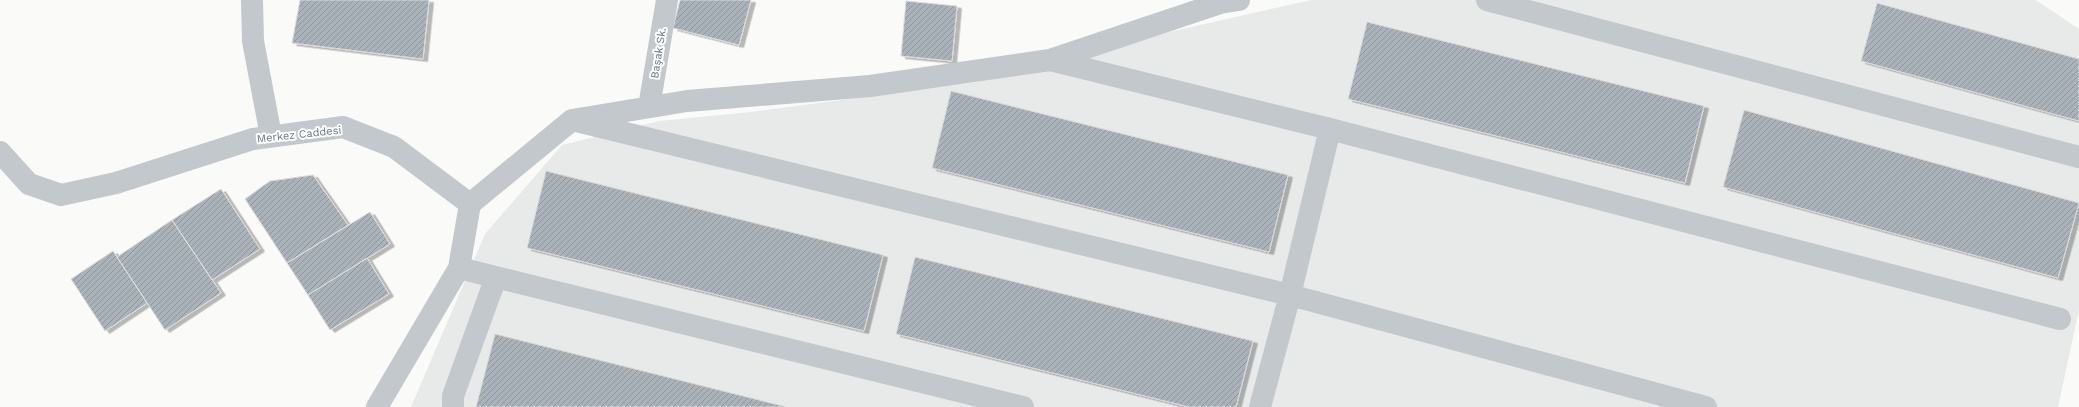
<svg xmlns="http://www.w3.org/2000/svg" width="2079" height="407" font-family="'Work Sans',sans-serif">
<defs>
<pattern id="building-hatch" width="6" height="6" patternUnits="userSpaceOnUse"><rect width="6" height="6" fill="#aab3b9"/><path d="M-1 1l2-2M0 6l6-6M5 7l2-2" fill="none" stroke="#8e969c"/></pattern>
<filter id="shadow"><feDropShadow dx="4.5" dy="2.5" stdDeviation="0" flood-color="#0004"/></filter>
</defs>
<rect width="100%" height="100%" fill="#fafaf8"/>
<path fill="#e8e9e9" d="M1311,0H2036L2079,29V310L2058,407H411L485,234L562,145L659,121L751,112L978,82L1147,37Z"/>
<path fill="url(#building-hatch)" stroke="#dcdcda" filter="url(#shadow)" d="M300,0H429L423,59L292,43Z
M680,0H751L739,45L673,28Z
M906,1L957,6L952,61L901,56Z
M1877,3L2079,59V121L1861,61Z
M1367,22L1704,106L1685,183L1348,99Z
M951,91L1288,175L1269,252L932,168Z
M1744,110L2079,203L2058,278L1723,187Z
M546,171L883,255L864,331L527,248Z
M313,175L348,225L287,263L245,199L270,181Z
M221,189L260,249L212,280L172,220Z
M370,212L390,244L308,295L287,263Z
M172,220L221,293L165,330L117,257Z
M113,251L147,303L105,331L71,279Z
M915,257L1253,341L1236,407H1189L896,334Z
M367,258L389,294L330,330L308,295Z
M495,334L787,407H476Z"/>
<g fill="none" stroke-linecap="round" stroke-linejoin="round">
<path stroke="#c3c8cc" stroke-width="22" d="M252,0L253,41L271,136
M1487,0L2079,157
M1050,60L1330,129L2060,319
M649,107L667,0
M572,120L1290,295L1706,407
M0,152L29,184L61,195L116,183L253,139L343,127L394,147L470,204L459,268L377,407
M470,204L572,120L687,101L870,86L1050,60L1220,3L1239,0
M459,268L1023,407
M453,407V396L496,277
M1260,407L1290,295L1330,129"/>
</g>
<g text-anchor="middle" stroke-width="4" stroke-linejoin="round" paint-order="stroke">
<g font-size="11" fill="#657683" stroke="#fff">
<text transform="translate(658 53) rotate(-81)" y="4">Başak Sk.</text>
<text transform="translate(299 134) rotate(-6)" y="4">Merkez Caddesi</text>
</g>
</g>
</svg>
